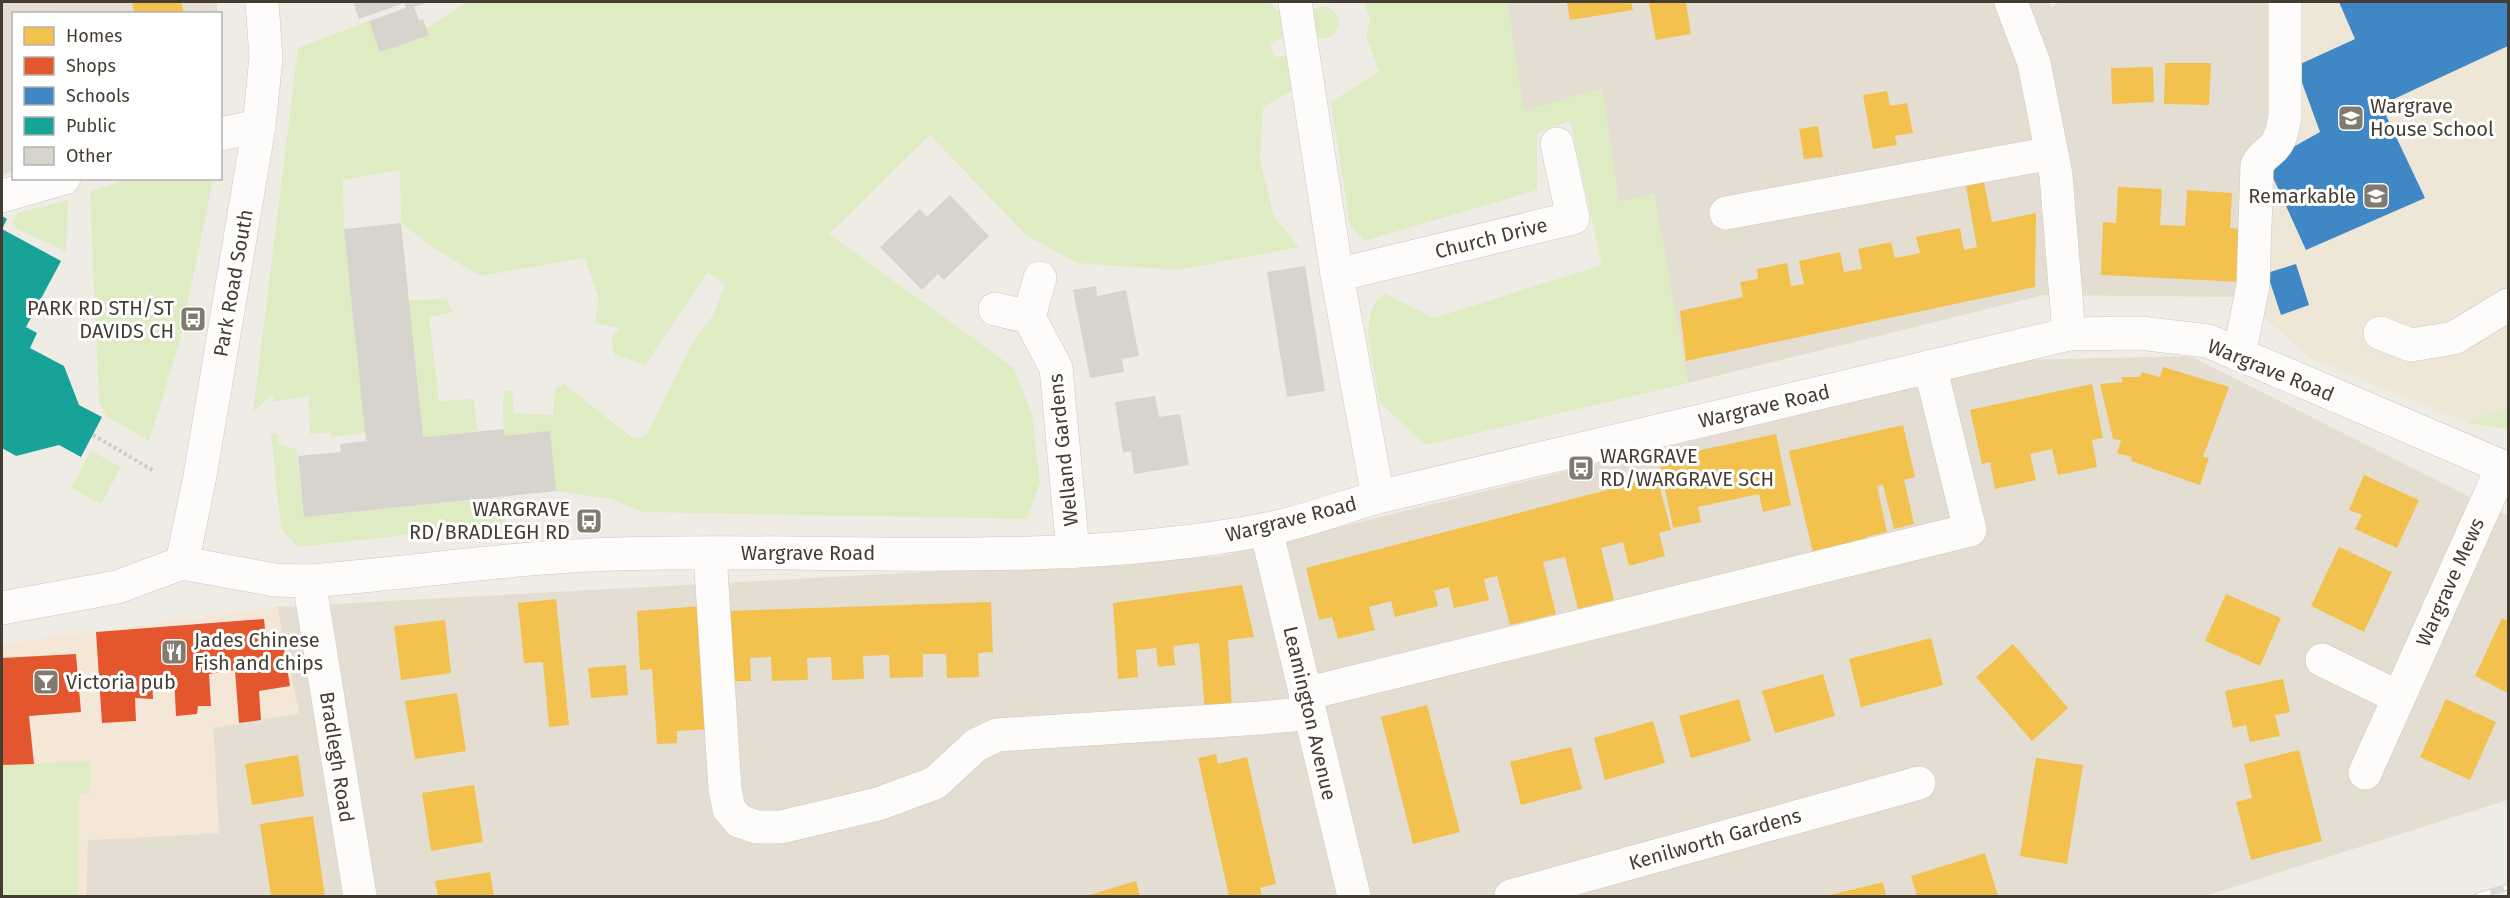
<svg xmlns="http://www.w3.org/2000/svg" width="2510" height="898" font-family="'Fira Sans',sans-serif">
<rect width="100%" height="100%" fill="#efece6"/>
<path fill="#e4ded2" d="M2,2H218L216,13L14,14L13,172L2,174Z
M1507,2H2050L2052,8L2058,2H2275L2269,138L2241,297L2044,295L1688,383L1654,194L1619,202L1602,88L1524,112Z
M2190,356L2508,516V800L2205,896H86L87,840L219,833L213,727L299,713L277,607L1221,556L2022,360Z"/>
<path fill="#f4e7d7" d="M277,607L299,713L213,728L219,833L88,840L86,896H2V644Z"/>
<path fill="#eee6d7" d="M2275,2H2508V407L2467,423L2309,357L2241,297L2269,138Z"/>
<path fill="#ddecc3" d="M467,2H1268L1280,12L1283,37L1270,43L1274,57L1286,56L1292,91L1263,107L1260,161L1274,217L1299,247L1178,270L1077,263L1026,235L930,135L829,234L1014,368L1032,415L1040,483L1027,519L643,512L612,499L556,491L550,432L504,436L503,404L505,391H512L514,413L553,415L555,389L564,384L634,439L647,434L691,345L712,317L725,285L708,272L645,365L615,355L611,339L619,328L595,323L599,299L585,258L480,276L434,248L401,223L400,170L343,180L344,229L366,433L331,437V432L310,434L309,396L274,402L273,394L253,412L298,48L369,21L380,52L429,34L427,28Z
M1364,2H1507L1524,111L1602,88L1619,202L1654,194L1688,383L1426,445L1380,403L1368,336L1370,314L1376,301L1385,294L1434,318L1602,265L1570,121L1537,133V190L1364,241L1350,225L1331,102L1379,72L1366,35L1370,20Z
M1322,6C1347,9 1342,43 1317,38L1311,11Z
M129,179H213L180,340L149,441L106,416L99,401L90,192Z
M68,200L66,251L17,229L12,221L18,213Z
M446,299L453,312L429,317L439,401L473,399L478,431L423,437L409,300Z
M2508,407V429L2467,423Z
M271,433L277,434L279,444L296,449L304,517L504,497L506,524L297,547L281,528Z
M91,451L121,467L101,504L71,488Z
M91,761L90,792L79,795L78,896H2V765Z"/>
<path fill="#f2c14e" d="M132,2H181L184,14H135Z
M1567,2H1631L1633,10L1570,20Z
M1659,2H1686L1691,34L1656,40L1649,3Z
M2165,63H2211L2209,105L2164,104Z
M2153,67L2154,102L2112,104L2111,68Z
M1887,91L1890,106L1907,103L1913,133L1895,136L1897,145L1873,149L1863,95Z
M1818,126L1823,157L1804,159L1799,129Z
M1983,178L1992,222L2036,213L2035,287L1686,361L1680,311L1743,297L1740,282L1758,279L1757,269L1787,263L1791,286L1804,284L1799,261L1840,252L1844,272L1862,269L1858,249L1891,242L1895,258L1920,253L1916,237L1960,228L1964,250L1977,247L1965,181Z
M2118,187L2162,189L2160,225L2185,226L2187,190L2232,193L2230,228L2243,229L2242,282L2101,275L2103,222L2116,223Z
M2163,367L2229,387L2203,457L2209,458L2200,485L2131,461L2132,457L2117,453L2121,440L2113,439L2100,384L2123,382L2121,377H2140L2142,372L2160,377Z
M2092,384L2103,438L2092,440L2097,467L2058,475L2052,449L2030,454L2036,480L1995,489L1990,462L1982,464L1970,410Z
M1903,425L1915,477L1904,480L1914,524L1894,529L1883,485L1877,486L1887,532L1866,537V541L1813,553L1789,451Z
M1776,434L1791,505L1763,512L1759,494L1698,507L1701,522L1673,528L1659,459Z
M2364,475L2419,500L2397,548L2355,529L2362,515L2349,510Z
M1657,477L1671,530L1659,533L1665,556L1629,566L1623,542L1601,548L1614,600L1578,609L1565,557L1543,562L1556,614L1510,625L1497,576L1484,579L1489,600L1454,608L1449,587L1434,591L1438,606L1395,617L1391,601L1369,607L1375,630L1338,639L1332,617L1319,620L1306,568Z
M2339,547L2392,572L2364,632L2311,606Z
M1242,585L1254,637L1228,640L1232,709L1205,710L1199,643L1173,646L1175,665L1158,667L1156,648L1136,650L1138,677L1118,679L1113,603Z
M2226,594L2281,618L2260,666L2205,641Z
M556,599L569,725L549,727L543,662L524,663L518,603Z
M991,602L993,652L978,653L979,677L947,678L946,654H923V677L890,678L889,655L863,656L864,679L832,680L831,657L807,658L808,680L772,681L771,657L750,658L751,681H732L729,611Z
M702,606L711,729L677,731V743L657,744L652,669L640,670L637,611Z
M2502,618L2508,621V693L2475,676Z
M445,620L451,673L401,680L394,626Z
M1931,638L1943,685L1861,707L1849,659Z
M2013,644L2068,708L2032,741L1976,677Z
M626,665L628,695L591,698L588,668Z
M1823,674L1835,716L1775,733L1762,691Z
M2283,679L2290,712L2275,715L2280,736L2250,742L2246,725L2233,728L2225,691Z
M457,693L466,751L415,759L405,701Z
M1739,699L1751,741L1691,758L1679,716Z
M2446,699L2496,722L2470,780L2420,757Z
M1427,705L1460,832L1413,844L1381,717Z
M1653,721L1665,763L1605,780L1594,738Z
M1571,747L1582,789L1521,805L1510,762Z
M2299,750L2322,841L2251,860L2236,802L2252,798L2244,764Z
M1216,754L1218,764L1247,757L1276,884L1260,888L1262,896H1229L1198,758Z
M298,755L304,796L252,805L245,764Z
M2036,758L2083,765L2067,864L2020,856Z
M474,785L483,842L431,851L422,793Z
M313,816L325,896H271L260,824Z
M1985,853L1998,896H1917L1911,876Z
M490,872L494,896H438L435,881Z
M1136,881L1140,896H1086Z
M1883,882L1886,896H1826Z"/>
<path fill="#e4572e" d="M264,619L266,640L282,636L290,686L259,691L261,720L239,723L235,670L209,674L211,706H198L197,714L176,716L174,675L152,678L153,699L135,698L136,721L102,723L96,632Z
M76,654L81,712L29,716L34,764L2,765V658Z"/>
<path fill="#3f88c5" d="M2339,2H2508V46L2381,105L2425,198L2306,250L2266,162L2320,132L2296,66L2355,39Z
M2296,264L2309,305L2281,315L2267,273Z"/>
<path fill="#17a398" d="M2,216L7,219L2,229L61,261L26,327L37,333L30,348L64,366L79,405L102,417L81,457L59,445L16,456L2,448Z"/>
<path fill="#d7d3cd" d="M353,2H429L414,7L419,20L423,19L429,35L380,52L369,21L406,8L404,3L359,19Z
M950,195L989,236L944,280L938,274L922,290L880,247L920,209L927,217Z
M401,223L423,437L504,429V436L550,431L556,491L304,517L298,456L341,452L340,444L366,441L344,229Z
M1305,266L1325,391L1287,397L1267,272Z
M1096,286L1097,296L1126,290L1139,356L1122,359L1124,372L1090,378L1073,290Z
M1155,396L1159,417L1180,414L1189,465L1134,474L1131,451L1123,453L1115,402Z"/>
<g fill="none" stroke-linecap="round" stroke-linejoin="round">
<defs>
<path id="minor" d="M1295,2L1337,275L1378,497
M2011,2L2034,63L2056,175L2069,334
M220,134L259,126
M2,196L64,178
M1726,213L2052,153
M1337,275L1573,218L1557,144
M995,309L1029,317L1040,278
M1029,317L1056,368L1073,552
M2380,333L2411,345L2454,338L2508,305
M2239,355L2253,286L2257,165C2262,156 2266,155 2273,148C2282,139 2283,127 2285,116V2
M1266,529L1354,896
M710,553L725,789L729,809L739,821L757,827H781L878,804L935,783L976,745L997,735L1261,718L1310,713
M182,563L200,476L259,126L266,58L262,2
M309,581L360,896
M2,608L117,587L182,563L275,580L309,581C411,573 513,557 616,554C832,547 1049,570 1263,530C1302,523 1340,508 1378,497L2069,334L2140,333L2208,341L2508,469
M2322,660L2398,697
M1305,694L1970,530L1930,366
M2365,773L2502,468
M1511,896L1919,783"/>
</defs>
<use href="#minor" stroke="#cbc8c2" stroke-width="34"/>
<path stroke="#cecac5" stroke-width="4" stroke-dasharray="3 3" stroke-linecap="butt" d="M93,435L154,471"/>
<use href="#minor" stroke="#fdfcfb" stroke-width="33"/>
<defs>
<path id="rail" d="M2477,896L2508,887"/>
</defs>
<use href="#rail" stroke="#d8d8d7" stroke-width="7"/>
<use href="#rail" stroke="#fff" stroke-width="4.5" stroke-dasharray="14" stroke-linecap="butt"/>
</g>
<defs>
<symbol id="school-square" viewBox="-11 -11 22 22"><rect x="-9" y="-9" width="18" height="18" rx="4" fill="#807a71" stroke="#fff"/><path d="M0-5L7-2L0 1L-7-2ZM-4 1L0 2.5L4 1V4Q0 6-4 4Z" fill="#fff"/></symbol>
<symbol id="bus-square" viewBox="-11 -11 22 22"><rect x="-9" y="-9" width="18" height="18" rx="4" fill="#807a71" stroke="#fff"/><path d="M-5-6H5V4H4V6H2V4H-2V6H-4V4H-5ZM-3.5-4V0h7V-4ZM-3.5 1.2v1.5H-2V1.2ZM2 1.2v1.5H3.5V1.2Z" fill="#fff"/></symbol>
<symbol id="restaurant-square" viewBox="-11 -11 22 22"><rect x="-9" y="-9" width="18" height="18" rx="4" fill="#807a71" stroke="#fff"/><path d="M-5-6h1v4h1v-4h1v4h1v-4h1v5L-1.5 .5V6h-2V.5L-5-1ZM5-6V6H3V1.5H1.5Q1.5-4 5-6Z" fill="#fff"/></symbol>
<symbol id="bar-square" viewBox="-11 -11 22 22"><rect x="-9" y="-9" width="18" height="18" rx="4" fill="#807a71" stroke="#fff"/><path d="M-6-5H6L.8 .8V4.5H3.5V6h-7V4.5H-.8V.8Z" fill="#fff"/></symbol>
</defs>
<g fill-rule="evenodd">
<use href="#school-square" x="2336" y="103" width="30" height="30"/>
<use href="#school-square" x="2361" y="181" width="30" height="30"/>
<use href="#bus-square" x="178" y="304" width="30" height="30"/>
<use href="#bus-square" x="1566" y="453" width="30" height="30"/>
<use href="#bus-square" x="574" y="506" width="30" height="30"/>
<use href="#restaurant-square" x="159" y="637" width="30" height="30"/>
<use href="#bar-square" x="31" y="667" width="30" height="30"/>
</g>
<g text-anchor="middle" stroke-width="6" stroke-linejoin="round" paint-order="stroke">
<g font-size="20" fill="#453d32" stroke="#fff" text-anchor="start">
<text x="2370" y="113">Wargrave<tspan x="2370" dy="23">House School</tspan></text>
<text x="2356" y="203" text-anchor="end">Remarkable</text>
<text x="174" y="315" text-anchor="end">PARK RD STH/ST<tspan x="174" dy="23">DAVIDS CH</tspan></text>
<text x="1600" y="463">WARGRAVE<tspan x="1600" dy="23">RD/WARGRAVE SCH</tspan></text>
<text x="570" y="516" text-anchor="end">WARGRAVE<tspan x="570" dy="23">RD/BRADLEGH RD</tspan></text>
<text x="194" y="647">Jades Chinese<tspan x="194" dy="23">Fish and chips</tspan></text>
<text x="66" y="689">Victoria pub</text>
</g>
<g font-size="20" fill="#453d32" stroke="#fff">
<text transform="translate(1491 238) rotate(-14)" y="7">Church Drive</text>
<text transform="translate(233 283) rotate(-80)" y="7">Park Road South</text>
<text transform="translate(2271 370) rotate(22)" y="7">Wargrave Road</text>
<text transform="translate(1764 406) rotate(-13)" y="7">Wargrave Road</text>
<text transform="translate(1063 450) rotate(-96)" y="7">Welland Gardens</text>
<text transform="translate(1291 519) rotate(-14)" y="7">Wargrave Road</text>
<text x="808" y="560">Wargrave Road</text>
<text transform="translate(2450 582) rotate(-66)" y="7">Wargrave Mews</text>
<text transform="translate(1310 713) rotate(77)" y="7">Leamington Avenue</text>
<text transform="translate(337 757) rotate(81)" y="7">Bradlegh Road</text>
<text transform="translate(1715 839) rotate(-16)" y="7">Kenilworth Gardens</text>
</g>
</g>
<rect width="2510" height="898" fill="none" stroke="#453d32" stroke-width="6"/>
<rect x="12" y="12" width="210" height="168" fill="#ffffff" stroke="#b5b1ad" stroke-width="1.5"/>
<rect x="24" y="27" width="30" height="18" fill="#f2c14e" stroke="#b5b1ad" stroke-width="1.5"/>
<text x="66" y="42" font-size="18" fill="#453d32">Homes</text>
<rect x="24" y="57" width="30" height="18" fill="#e4572e" stroke="#b5b1ad" stroke-width="1.5"/>
<text x="66" y="72" font-size="18" fill="#453d32">Shops</text>
<rect x="24" y="87" width="30" height="18" fill="#3f88c5" stroke="#b5b1ad" stroke-width="1.5"/>
<text x="66" y="102" font-size="18" fill="#453d32">Schools</text>
<rect x="24" y="117" width="30" height="18" fill="#17a398" stroke="#b5b1ad" stroke-width="1.5"/>
<text x="66" y="132" font-size="18" fill="#453d32">Public</text>
<rect x="24" y="147" width="30" height="18" fill="#d7d3cd" stroke="#b5b1ad" stroke-width="1.5"/>
<text x="66" y="162" font-size="18" fill="#453d32">Other</text>
</svg>
